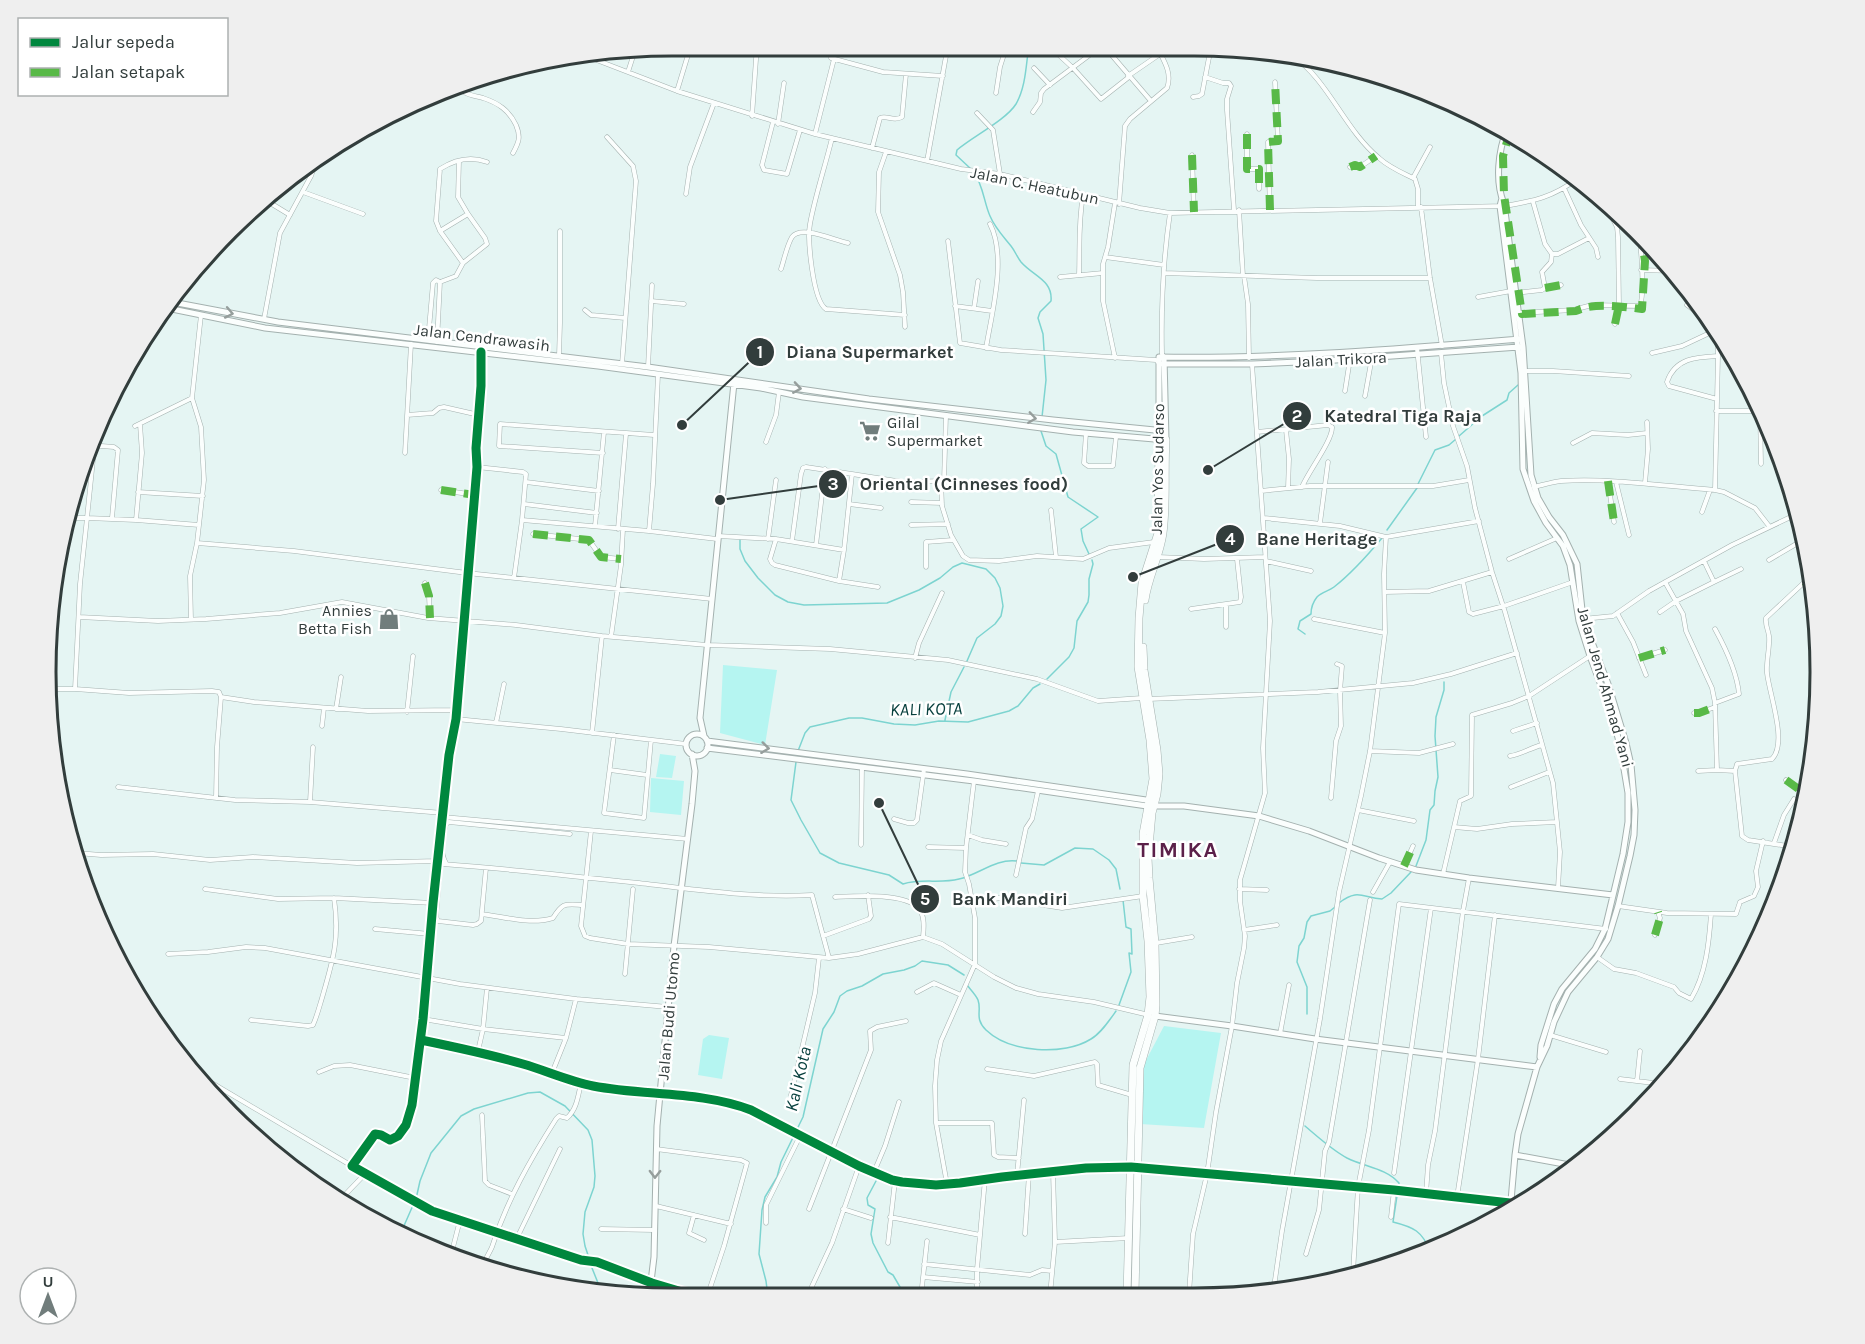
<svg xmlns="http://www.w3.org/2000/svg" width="1865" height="1344" font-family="Karla,sans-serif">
<rect width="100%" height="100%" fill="#e5f5f3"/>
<path fill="#b5f5f1" d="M723,665L777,670L765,745L720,733Z
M660,754L676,756L672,778L656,777Z
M651,778L684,781L681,815L650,812Z
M1164,1026L1221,1033L1204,1128L1140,1124L1142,1068Z
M709,1035L729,1038L722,1079L698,1075L703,1039Z"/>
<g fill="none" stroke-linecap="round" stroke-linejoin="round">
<path stroke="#7dd4d0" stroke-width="1.5" d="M971,169L956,155L957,150C972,137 1006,120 1016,104C1026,87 1026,64 1029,45
M974,173C983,184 984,203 990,216C995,228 1003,236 1011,246C1015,251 1017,257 1021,262C1033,276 1053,280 1051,301L1040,312L1038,318L1043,334L1046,380L1042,417
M1041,431L1046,446L1056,454L1068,497L1098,517L1081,529L1083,541L1089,554
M1459,436L1482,416L1507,400L1509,393L1518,385
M1418,484L1435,450L1449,445L1456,439
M1387,530L1417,488
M740,540V549L745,561L758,578L775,595L788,602L804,605L887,603L919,590L940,578L953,567L962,563L986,569L995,578L1000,588L1003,606L1001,616L995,624L977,638L967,661
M1305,634L1298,629L1300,621L1311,614C1311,608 1313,602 1317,597C1322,592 1329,591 1334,587C1352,573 1367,556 1382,538
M1047,679L1069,657L1074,648L1077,621L1088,602L1089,595V579L1093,564L1092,560
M945,720L951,692L964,667
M798,751L805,733L810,727L849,718H862L894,724L915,725L939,721L968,722L1009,711L1018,706L1033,688L1040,684
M796,762L791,800L801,820L820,853L839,863L889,875L903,884C922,878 940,884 959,879C978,875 996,858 1017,861
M1021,863L1044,865L1075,848L1093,849L1109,860L1116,869L1120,889
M1416,866L1426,840L1430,810L1434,805L1435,791L1438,777L1435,736L1436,717L1444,690V682
M1339,903C1358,888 1363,898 1382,899L1391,893L1411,872
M967,985C970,989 976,995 978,1000C982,1011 974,1018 986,1030C1010,1053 1064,1056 1091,1039C1101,1033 1109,1021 1116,1011
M1119,1005L1131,972L1129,953L1132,954L1131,929L1126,927L1123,900
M1307,1014V987L1297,962L1299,946L1304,938L1307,922L1311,916L1330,911L1335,907
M1305,1126C1318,1137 1332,1150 1347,1158C1365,1167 1386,1168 1399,1183L1393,1222C1413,1227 1423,1231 1430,1252
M876,1181L867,1198L868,1205L875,1209L871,1234L873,1243L888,1272L893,1275L900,1287V1296
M416,1199L420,1181L431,1153L461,1116L474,1109L528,1093L540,1092L565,1106L588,1130L592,1140L595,1176L594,1187L585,1212L583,1234L585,1246L589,1258
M398,1236L403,1228L414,1203
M590,1263L602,1293
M764,1297L767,1289L766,1281L759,1254L762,1210L765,1197L777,1177L781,1162L803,1117L823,1029L834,1012L840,996L847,991L862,986L883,974L904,970L915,966L922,961L948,965L964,975"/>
<defs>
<path id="street" d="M834,45L831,58L883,72L943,76
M1048,45L1073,68L1101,99L1129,77
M1103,45L1151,101
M1055,51L1061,45
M1292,55C1329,81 1344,129 1379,158C1390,168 1403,173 1415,179L1418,189V207
M586,56L677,91L815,134L961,169L1000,174L1140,208L1170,213L1505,206C1534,201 1553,197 1577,179
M1034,68L1050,85
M628,72L635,50
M1128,76L1160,54
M1205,77L1223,83H1229L1231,86L1227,99V110L1234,210
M464,84V92C470,96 476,96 483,98C498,103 509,110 516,125C521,137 519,142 513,153
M677,91L691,45
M996,93L1000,67L1007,45
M1193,97L1199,96L1202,94L1211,47
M1033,112L1040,102L1041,93L1044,89L1103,45
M977,113L993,130L1000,174
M752,116L757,45
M773,122L762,165L764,170L787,174L800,130
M778,124L784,83
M815,134L834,59
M1247,134V169H1259V189
M607,137L633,166L636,181L622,364
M832,138C825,167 815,196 810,224C807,239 813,301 826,309L905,315
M872,148L880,118C887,115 894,122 902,117L906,74
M886,152L879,172L878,212L900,275L903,292L905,327
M1192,155L1194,212
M459,161L458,197L468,214
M927,161L948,45
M1350,167L1355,165L1360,167L1376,156
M1413,178L1430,147
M1564,188L1581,225L1596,248L1598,257
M303,192L363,214
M686,194L690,167L714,103
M1602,198L1617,227L1618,237L1619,305L1615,324
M267,201L290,215
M1533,202L1545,244L1552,254H1558L1589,238
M1115,203L1108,247L1103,264V301L1115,358
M1119,204L1125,126L1130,119L1167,88C1173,72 1162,58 1156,45
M1421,207L1430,278L1442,346
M1239,210L1243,276
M1270,210L1268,142L1278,141L1275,82
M1613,219L1621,215
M440,231L436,221L440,169C454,160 471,156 487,162
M948,241L960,343L1001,350L1156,360L1159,363
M1105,257L1164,265
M781,269C784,260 787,245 792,237C801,224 835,241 848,243
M1641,270L1673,271
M1164,273L1317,278H1430
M1079,275C1080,246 1078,225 1083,195
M1244,276L1248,304L1249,358
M1060,277L1103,273
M1545,288L1561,285
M1516,293L1542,290L1545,288L1542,272L1551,262L1552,254
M1478,297L1511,291
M651,301L684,304
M175,302L176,296
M1687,305L1710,322
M955,306L992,311
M974,308L978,281
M585,310L591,315L625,318
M1519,313L1573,310L1592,305L1640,306C1645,292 1641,249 1639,233
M201,315L192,398L201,427L204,480L197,543L294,551L467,573L712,599
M264,319L280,233L311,176L319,154
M428,340L433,283L436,280L440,282
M437,342L440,282L456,276L463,263L487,244L485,238L468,214L440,231L463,263
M986,348C992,312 1007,257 990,224
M1417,348L1426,437
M481,352V386L476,448L477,467L456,719L449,755L433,903L423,1019L412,1105L406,1125L398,1136L390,1140L381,1135L375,1134L352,1166L432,1211L581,1260L597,1262L652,1283L699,1297
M1441,353L1444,383L1453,426L1467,466L1475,508L1492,572L1505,612L1553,783L1560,852L1558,888
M1652,353L1682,346L1716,330
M559,356L560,323V231
M1164,357L1162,354C1161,307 1163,260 1170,213
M648,367L652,285
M1526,371H1553L1629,376
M1345,391L1350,359
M1365,396L1372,357
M1717,399L1669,386L1667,382C1675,358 1696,357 1718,356
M1716,411H1760
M1760,411L1761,464
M407,415L433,413L439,408L444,407L479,415
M135,426L192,398
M1286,430L1289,459L1288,488
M1257,432L1328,425L1332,427C1333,440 1308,472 1302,487
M1086,433L1084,463L1088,466H1113L1116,437
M766,442L776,415L779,392
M1573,443L1592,433L1628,435L1647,433
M89,445L114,447L118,450L112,518
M405,453L411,344
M603,453L499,446L500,424L654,435
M477,467L523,472L526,474L522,520L514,578
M941,481L942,506L951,535L963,556L969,560L999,561L1037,556L1083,559L1109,548L1154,542
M1608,481L1614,522
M526,482L599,491
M1616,482L1629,535
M1645,483L1648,449L1647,422
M1534,487C1543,485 1552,482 1561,481C1612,478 1664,486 1715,490L1718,356L1717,332
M441,490L475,495
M1715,490L1724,492L1755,508L1769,526
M1261,491L1310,486H1433L1469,480
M138,492L203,496
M911,502L942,503
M524,504L597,513
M849,504L881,508
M1051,510L1056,557
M1702,512L1710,490
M67,518H87L94,450L92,438
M1264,518L1340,526L1386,537
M136,520L142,453L140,424
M522,520L649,531L717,539
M1320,523L1328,462
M911,525L948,524
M595,526L604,432
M618,529L626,434
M649,531L653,484L658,375
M533,534L589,540L601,557L621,559
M718,536L776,539L844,550L852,474L903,482L944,481L946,415
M768,539L776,480
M776,539L770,559L772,563L775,565L839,581L878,587
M792,541L801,474L803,468L806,467L852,474
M816,545L825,469
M1158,557L1204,559L1265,557
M1509,559L1557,538
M1769,560L1803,540
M1266,561L1311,571
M1704,561L1714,582L1741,569
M926,567V542L953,540
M839,581L844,550
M1463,582L1469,612L1473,614L1504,606L1573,582
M1665,582L1683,614L1686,631L1712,688L1715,703L1717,770L1698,771
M1805,582L1810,588L1812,595
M425,583L429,596L430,618
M1385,592L1429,591L1492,572
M1226,605V627
M1191,609L1240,602L1241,597L1237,559
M1660,612L1676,601L1714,582
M1617,613L1633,642L1646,675
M79,617L158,621L206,619L280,613L342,602L428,618L516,625L602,636L707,645L830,649L948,660L1037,679L1098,701L1142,698
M1314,619L1385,633
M1583,619L1613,616L1649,591L1732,545L1797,514
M191,620L190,576L197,543
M611,637L621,565L623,529
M915,658L919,643L942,593
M1639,658L1665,650
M50,689H75L80,584L87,518L136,520L199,525
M75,689L129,693L212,691L219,692L221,697L254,702L368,711L456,710
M1148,699L1318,692L1413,683L1451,674L1517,653
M1715,703L1739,694C1737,672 1726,649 1715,629
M336,709L341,677
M407,712L413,656
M1694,713H1699L1715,707
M1818,718L1815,709L1818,702
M456,719L561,729L686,744
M496,723L504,684
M322,726L324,708
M1513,731L1537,723
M592,733L602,636
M614,735L604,813L644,818L651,740
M1370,751L1419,753L1453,744
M1510,756C1522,754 1530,748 1542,745
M610,770L647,775
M1717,770L1735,771L1737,764L1772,759C1788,743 1769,693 1767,673C1766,661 1770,648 1769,636C1768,629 1765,625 1766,618L1811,576
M1735,771L1742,836L1748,840L1794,847
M1786,780L1800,790
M118,787L235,800L310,802L443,813
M1511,787L1549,772
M216,798L217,747L221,697
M1331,798L1336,741L1341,726L1340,691L1342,666L1337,664
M310,802L313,747
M1358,810L1414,821
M443,817L688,839
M894,819L908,823H914L917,820L924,769
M1454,827L1460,801L1471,796L1472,715L1512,703L1529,696L1590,656
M591,831L581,926L585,936L590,938L628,944L709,947L829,958L858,954L923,937L942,944L994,977L1016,988L1038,994L1094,1002L1149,1015
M968,835L982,840L1006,844
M1774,843L1784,815L1794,799
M861,845L862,767
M928,847L966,848
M77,853L101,855L153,854L210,860L253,857L357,863L437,861
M446,863C439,852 443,836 446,824L449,822L570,834
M1404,866L1413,846
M486,868L481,921L477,924L473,925L438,921L436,917L440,867L441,864H443C508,869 574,876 639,883C697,890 753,898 812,895L829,958
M1443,874L1454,827L1477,829L1512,824L1557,822
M1016,875L1026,828L1032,819L1038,791
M205,889L278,899L334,898L433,903
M1239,889L1267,890
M1373,892L1390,862
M835,897C854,896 906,892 919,909C925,916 924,928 923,937
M972,902L987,901L999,898L1062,908L1143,896
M1618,906L1667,913L1736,914L1740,902L1754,896L1758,887L1756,871L1763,841
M482,914C504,917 531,925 553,918C563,902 565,904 583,905
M375,929L430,934
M1244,930L1277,925
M1655,935L1660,918L1658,912
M823,936L869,919L871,916L868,895
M1156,943L1192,937
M168,954L208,952L246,947L265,948L460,984L576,999L668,1007
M1597,957L1614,969L1636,973L1674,987L1679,993L1691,999C1706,974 1709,943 1711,914
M625,974L633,889
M917,992L934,983L961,995
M423,1019L483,1029L566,1038L576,999
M1712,1019V1018
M251,1020L308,1026L313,1025C317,1016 319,1008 322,998C333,960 340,939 334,898
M1280,1034L1289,985
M1550,1035L1606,1052
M421,1040L478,1051L552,1073L581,1083L661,1095L722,1101L751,1110L798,1135
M478,1051L483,1029L487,988
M987,1069L1034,1076L1095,1062L1097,1064L1098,1085L1132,1095
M190,1070L352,1166
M319,1072L334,1066L350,1065L415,1078
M552,1073L566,1038
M1620,1079L1662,1084
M1637,1081L1640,1051
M791,1095L815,993L819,958
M482,1115L485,1181L489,1185L512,1194
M936,1123H992L994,1155L998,1157L1019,1158
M656,1149L741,1160L747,1163L724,1246L707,1297
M874,1172L885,1146L899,1102
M1394,1173L1431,908
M1017,1175L1024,1100
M947,1184L936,1123L935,1086L937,1060L941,1041L975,964V918L969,884L965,872L966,848L974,781
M1426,1194L1428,1165L1435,1131L1463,911L1469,878
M1457,1197L1478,1059L1495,915
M340,1200L365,1174
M656,1206L731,1224
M809,1209L871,1050L870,1031L877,1027L906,1021
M843,1209L871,1218
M694,1215L689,1233L704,1240
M890,1217L980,1235
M1391,1217L1394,1190
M766,1223V1205L800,1136
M601,1229L654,1230
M1025,1234L1029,1174
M517,1238L560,1149
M1055,1242L1129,1238
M888,1243L895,1181
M1306,1254L1319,1210L1325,1151L1329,1142L1370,900
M451,1255L460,1220
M924,1264L1030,1275L1042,1270L1052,1271
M483,1268C484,1260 489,1254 492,1247C507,1200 530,1160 556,1119L559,1116L567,1118C577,1109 578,1096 581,1083
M1353,1273L1358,1187L1369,1130L1399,904L1606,929
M923,1277L978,1282
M1189,1294L1193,1234L1207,1174L1216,1112L1232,1026L1237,983L1244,948L1245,936L1240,901V880L1265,793L1263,748L1270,621L1252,364
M1273,1294L1282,1231L1320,1019L1339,892L1361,796L1370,751L1385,633L1384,574L1386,537L1479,521
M977,1295V1269L985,1179
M1050,1295L1055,1242L1053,1172
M921,1296L927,1241
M807,1297L832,1243L859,1166"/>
<path id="secondary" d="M1507,129C1498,151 1495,182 1504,204L1523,347L1531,475L1538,498L1549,517L1563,535L1577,564L1583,619L1608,684L1626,743L1631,765L1635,810L1634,835L1630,856L1618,906L1608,939L1597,957L1568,992L1554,1022L1547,1046L1537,1067L1518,1134L1515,1155L1510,1212
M1502,198L1500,206L1521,373L1523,469L1534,501L1546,523L1563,546L1570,565L1579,621L1590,656L1611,712L1620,745L1628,793V822L1623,854L1605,929L1595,949L1562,989L1554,1004L1541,1045L1540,1057
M172,302L278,322L648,367L869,399L1053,420L1165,431
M167,308L265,328L598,366L761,388L803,397L1073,432L1166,440L1164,357
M1163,364H1252L1322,361L1519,347
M1159,440V357C1280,359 1400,349 1520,339
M686 745a11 11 0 1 1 22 0a11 11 0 1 1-22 0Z
M704,736L700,718L734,383
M707,741L967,774L1153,801
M707,748L974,781L1147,806H1184L1259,816L1309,831L1379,858L1416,870L1469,878L1613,895
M1155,1016L1232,1026L1315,1039L1537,1067
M798,1135L859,1166L892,1180L902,1182L936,1185L960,1183L1002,1177L1086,1168L1131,1167L1396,1190
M1515,1155L1575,1166
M1399,1191L1510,1203
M649,1298L654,1257L657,1126L674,946L692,804L695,771L692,754"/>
<path id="highway" d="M1145,600C1148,577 1160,556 1163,533C1167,503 1164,471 1166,440
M1135,1294L1140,1068L1155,1016L1156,1005L1155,943L1149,878L1148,858L1152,813L1157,794L1159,774L1157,750L1144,670L1143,647
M1127,1295L1133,1065L1148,1015L1150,997L1148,941L1143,896V834L1153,779L1150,740L1138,667L1139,618L1142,583L1158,533L1159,440"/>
</defs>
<use href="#street" stroke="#a4b1af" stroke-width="5"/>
<use href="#secondary" stroke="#a4b1af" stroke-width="7"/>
<use href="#highway" stroke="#a4b1af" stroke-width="8"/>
<use href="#street" stroke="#fbfefd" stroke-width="4"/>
<use href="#secondary" stroke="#fbfefd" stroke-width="5"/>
<use href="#highway" stroke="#fbfefd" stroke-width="7"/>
<path stroke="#58b947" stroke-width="8" stroke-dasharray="15 8" stroke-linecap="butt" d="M1510,131L1503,156L1504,195L1522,314L1576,311C1593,302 1624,307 1642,309L1645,261L1641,235
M1247,134V169H1259V189
M1192,155L1194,212
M1350,167L1355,165L1360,167L1376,156
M1270,210L1268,142L1278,141L1275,82
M1545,288L1561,285
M1615,324L1619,305
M1608,481L1614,522
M441,490L475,495
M533,534L589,540L601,557L621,559
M1805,582L1810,588L1812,595
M425,583L429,596L430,618
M1639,658L1665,650
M1815,709L1818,718
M1694,713H1699L1715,707
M1786,780L1800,790
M1404,866L1413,846
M1655,935L1660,918L1658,912"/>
<defs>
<path id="cycleway" d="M481,352V386L476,448L477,467L456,719L449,755L433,903L423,1019L412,1105L406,1125L398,1136L390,1140L381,1135L375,1134L352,1166L432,1211L581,1260L597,1262L652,1283L699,1297
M421,1040C455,1047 489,1054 523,1064C547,1071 569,1081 593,1086C645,1096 701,1091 751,1110L859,1166L892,1180L902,1182L936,1185L960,1183L1002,1177L1086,1168L1131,1167L1394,1190L1510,1203"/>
</defs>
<use href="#cycleway" stroke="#fff" stroke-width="13"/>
<use href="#cycleway" stroke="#00873e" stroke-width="9"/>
</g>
<defs><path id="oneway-chevron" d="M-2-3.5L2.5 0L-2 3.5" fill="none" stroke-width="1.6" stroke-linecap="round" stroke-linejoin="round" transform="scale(1.5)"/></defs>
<g stroke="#969e9c">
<use href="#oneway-chevron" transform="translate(229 313) rotate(11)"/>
<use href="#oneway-chevron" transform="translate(797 388) rotate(9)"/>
<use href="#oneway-chevron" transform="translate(1032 418) rotate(8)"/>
<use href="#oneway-chevron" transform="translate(765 748) rotate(7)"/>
<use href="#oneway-chevron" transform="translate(655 1174) rotate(91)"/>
</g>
<defs>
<symbol id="supermarket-bare" viewBox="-9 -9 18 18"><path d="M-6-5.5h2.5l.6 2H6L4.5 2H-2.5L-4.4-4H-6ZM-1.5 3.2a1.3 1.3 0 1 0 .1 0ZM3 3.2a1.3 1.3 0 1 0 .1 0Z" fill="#717d7c" stroke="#fff" stroke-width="2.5" paint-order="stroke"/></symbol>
<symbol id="shop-bare" viewBox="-9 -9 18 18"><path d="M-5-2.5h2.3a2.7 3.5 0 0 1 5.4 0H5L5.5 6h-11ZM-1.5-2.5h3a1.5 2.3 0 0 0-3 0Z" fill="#717d7c" stroke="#fff" stroke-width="2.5" paint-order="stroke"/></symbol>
</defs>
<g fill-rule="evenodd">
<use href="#supermarket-bare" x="855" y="416" width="30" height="30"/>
<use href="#shop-bare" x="374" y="604" width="30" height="30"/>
</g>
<g text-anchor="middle" stroke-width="5" stroke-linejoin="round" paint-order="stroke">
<g font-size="16" fill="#323d3c" stroke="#fff">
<text transform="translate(1035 185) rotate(12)" y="6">Jalan C. Heatubun</text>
<text transform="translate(482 337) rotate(7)" y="6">Jalan Cendrawasih</text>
<text transform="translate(1341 359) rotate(-3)" y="6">Jalan Trikora</text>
<text transform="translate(1157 469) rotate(-89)" y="6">Jalan Yos Sudarso</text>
<text transform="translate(1606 687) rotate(74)" y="6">Jalan Jend Ahmad Yani</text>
<text transform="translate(668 1016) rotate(-85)" y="6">Jalan Budi Utomo</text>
</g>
<g font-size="16" fill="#323d3c" stroke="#fff" text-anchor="start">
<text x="887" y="428">Gilal<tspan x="887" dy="18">Supermarket</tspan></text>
<text x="372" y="616" text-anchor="end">Annies<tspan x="372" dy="18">Betta Fish</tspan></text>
</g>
<g font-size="18" font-style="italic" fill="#08403e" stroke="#fff">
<text transform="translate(926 709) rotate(-1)" y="6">KALI KOTA</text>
<text transform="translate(798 1079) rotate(-77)" y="6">Kali Kota</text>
</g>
<g font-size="22" font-weight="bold" letter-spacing="1.5" fill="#5b2049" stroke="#fff">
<text x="1178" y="857">TIMIKA</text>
</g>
</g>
<path d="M0 0H1865V1344H0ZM672 56H1194A616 616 0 0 1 1810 672V672A616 616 0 0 1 1194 1288H672A616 616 0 0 1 56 672V672A616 616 0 0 1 672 56Z" fill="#efefef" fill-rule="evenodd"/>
<path fill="none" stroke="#323d3c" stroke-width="3" d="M672 56H1194A616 616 0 0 1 1810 672V672A616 616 0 0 1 1194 1288H672A616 616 0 0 1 56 672V672A616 616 0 0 1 672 56Z"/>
<path fill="none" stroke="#323d3c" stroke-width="2" d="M682 425L760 352M1208 470L1297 416M720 500L833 484M1133 577L1230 539M879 803L925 899"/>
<g fill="#323d3c" stroke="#fff" stroke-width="2">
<circle cx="682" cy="425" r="6"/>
<circle cx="1208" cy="470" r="6"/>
<circle cx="720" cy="500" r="6"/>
<circle cx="1133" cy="577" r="6"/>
<circle cx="879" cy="803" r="6"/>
<circle cx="760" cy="352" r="15"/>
<circle cx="1297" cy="416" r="15"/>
<circle cx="833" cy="484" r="15"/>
<circle cx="1230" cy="539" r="15"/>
<circle cx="925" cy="899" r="15"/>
</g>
<g font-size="18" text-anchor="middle" font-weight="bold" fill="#fff">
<text x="760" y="358">1</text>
<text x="1297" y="422">2</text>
<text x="833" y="490">3</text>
<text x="1230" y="545">4</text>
<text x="925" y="905">5</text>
</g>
<g font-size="18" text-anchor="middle" font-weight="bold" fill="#323d3c" stroke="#fff" stroke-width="5" stroke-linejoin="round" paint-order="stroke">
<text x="870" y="358">Diana Supermarket</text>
<text x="1403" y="422">Katedral Tiga Raja</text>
<text x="964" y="490">Oriental (Cinneses food)</text>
<text x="1317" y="545">Bane Heritage</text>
<text x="1010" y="905">Bank Mandiri</text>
</g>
<rect x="18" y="18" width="210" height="78" fill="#ffffff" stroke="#adb1b1" stroke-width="1.5"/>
<rect x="30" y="38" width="30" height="9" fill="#00873e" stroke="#adb1b1" stroke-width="1.5"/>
<text x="72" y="48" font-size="18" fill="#323d3c">Jalur sepeda</text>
<rect x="30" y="68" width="30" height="9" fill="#58b947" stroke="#adb1b1" stroke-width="1.5"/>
<text x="72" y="78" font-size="18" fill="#323d3c">Jalan setapak</text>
<g transform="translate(48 1296)"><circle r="28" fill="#ffffff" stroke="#adb1b1" stroke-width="1.5"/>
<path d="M0-4.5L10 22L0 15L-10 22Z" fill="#717d7c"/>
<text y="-9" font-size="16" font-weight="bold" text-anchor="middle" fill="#323d3c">U</text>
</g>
</svg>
